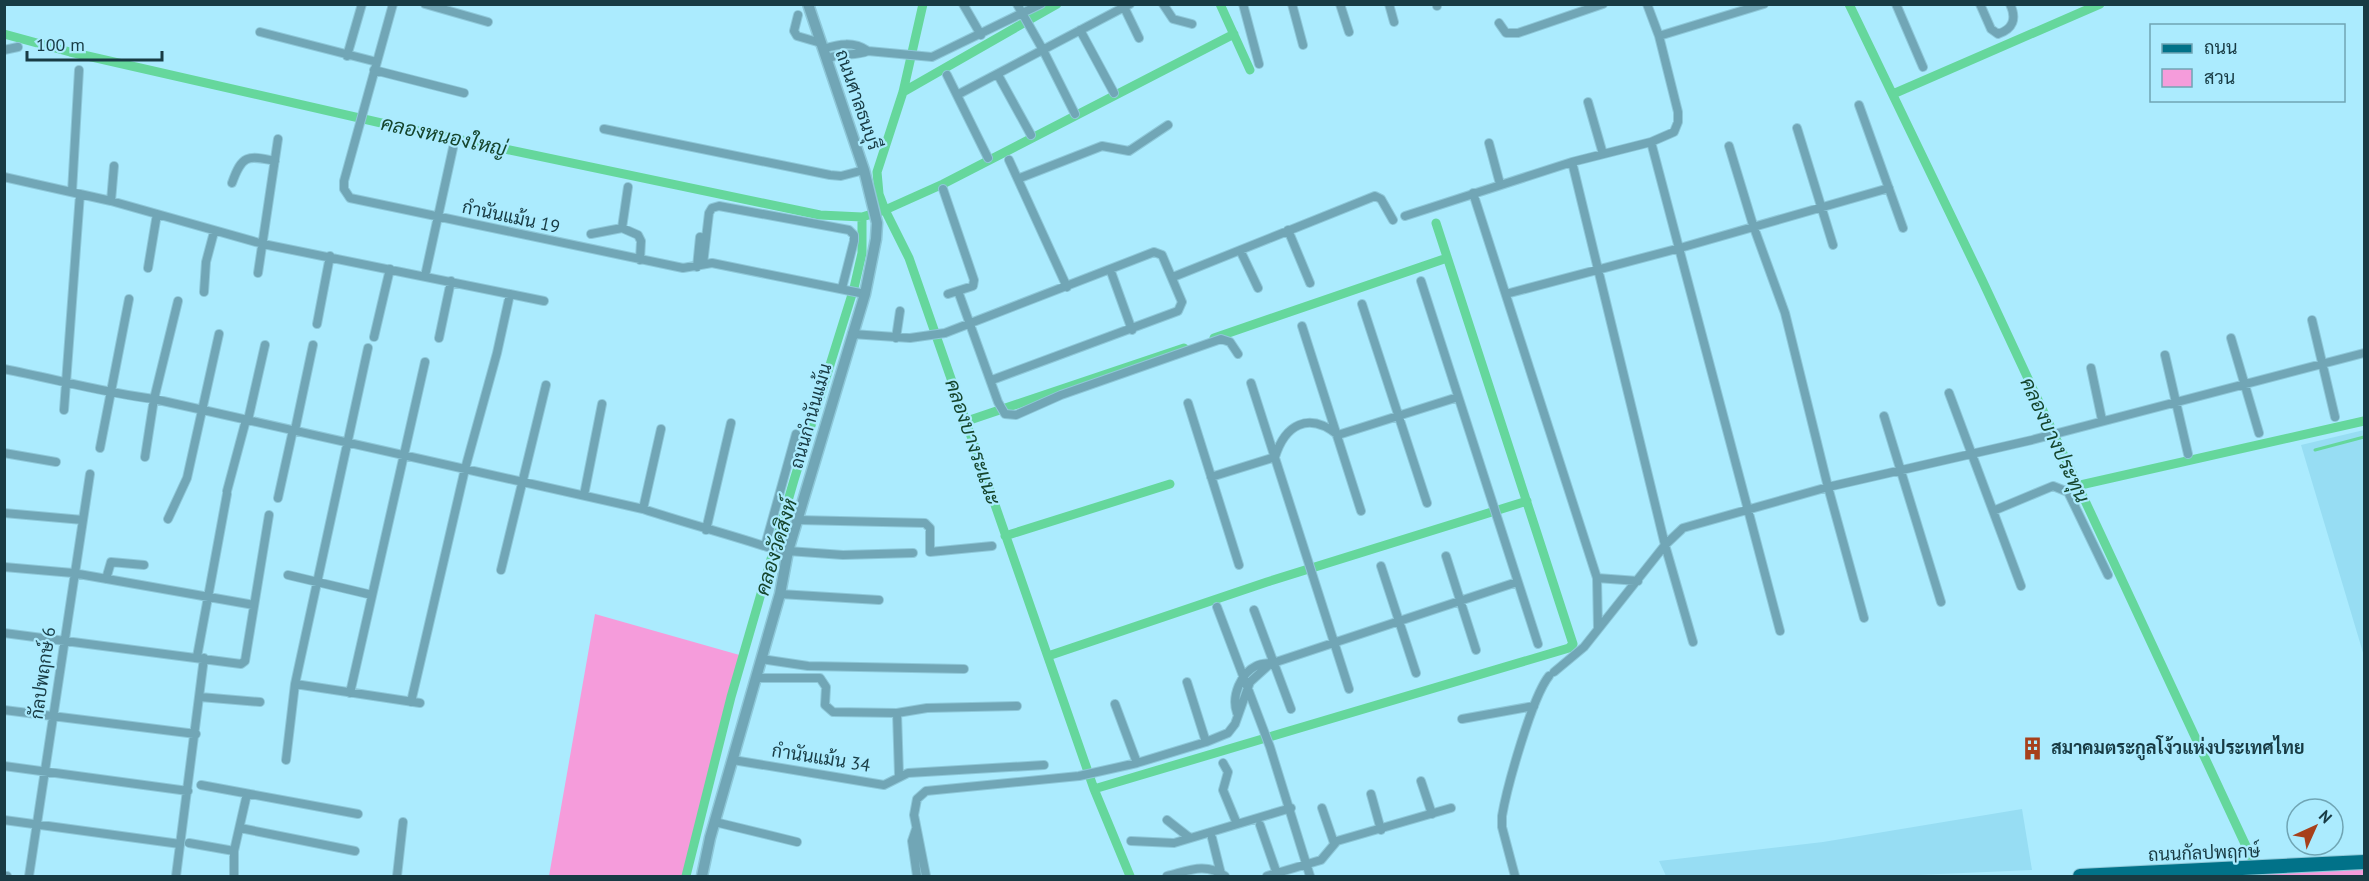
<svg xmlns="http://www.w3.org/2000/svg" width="2369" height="881" font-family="'PT Sans',Sarabun,sans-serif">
<rect width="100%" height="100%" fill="#abebfe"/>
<path fill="#97ddf3" d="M2364,430V656L2301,445Z
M2022,809L2032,870L1895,876H1666L1659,861L1823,842Z"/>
<path fill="#f59cdb" d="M595,614L743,656L682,876H549Z
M2364,869V876H2208Z"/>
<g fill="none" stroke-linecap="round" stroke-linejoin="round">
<path stroke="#65d79c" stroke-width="3" d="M2315,450L2364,437"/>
<path stroke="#65d79c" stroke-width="9" d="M923,4L903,92L877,172L879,194L885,210L909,258L1094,789L1130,876
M1220,4L1250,70
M1849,4L1983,282L2260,876
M4,34L70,52L390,125L820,215L862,217L885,210L943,184L1234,34
M903,92L1057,4
M1893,94L2100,4
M1214,338L1447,258
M964,422L1184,348
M2076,486L2364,421
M1005,536L1170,484
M1048,656L1267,582L1527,501
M1094,789L1569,648L1573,644L1436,223
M686,876L731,697L794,480L854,288L862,253V217"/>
<defs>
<path id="minor" d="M393,4L344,181V189L350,198L683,268L712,263L865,294
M425,4L488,22
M963,4L981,35
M1017,4L1043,50L1075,114
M1163,4L1173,19L1192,24
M1243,4L1259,64
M1292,4L1303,45
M1340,4L1349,32
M1389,4L1394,22
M1437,4V6
M1896,4L1923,67
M1980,4L1991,29L1998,34C2013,29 2017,19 2010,4
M1124,7L1139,38
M798,15L794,31L797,36L821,43
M1499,23L1506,33H1518L1603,4
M1080,30L1114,93
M260,32L377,62
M1659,36L1764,4
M823,49C839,44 853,41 868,51
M4,50L18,47
M347,56L362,4
M827,59C841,52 854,57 868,51L932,57L1041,4
M374,70L464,93
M947,75L988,158
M998,75L1031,135
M957,95L1130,4
M1588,102L1603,154
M1859,105L1903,228
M1797,128L1833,245
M604,129L830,175L841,176L864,170
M1651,142L1780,631
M1489,143L1500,184
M1729,146L1753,225L1785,313L1828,487L1864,618
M1009,160L1067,287
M1572,162L1665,545L1693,642
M4,177L111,201L263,244L544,301
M1020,178L1102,146L1129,151L1168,125
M232,183C242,155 247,155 275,161
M943,189L974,280L973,286L948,294
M72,192L79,70
M1473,193L1597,578L1598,629
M111,201L114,166
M1405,216L1572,162L1651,142L1674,132L1678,122V112L1659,36L1647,4
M622,228L628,187
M1288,230L1310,283
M591,234L622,228L638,235L641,241L640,260
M1240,250L1258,288
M703,264L709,213L712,208L719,206L849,230L854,235V241L842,288
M697,267L700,237
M148,268L157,214
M1110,269L1132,330
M258,273L278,139
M425,276L453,148
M1173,277L1375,196L1381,199L1393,220
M1421,281L1538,644
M958,291L998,402L1005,414L1016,415L1061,395L1221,339L1230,342L1238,354
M204,292L206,262L214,232
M1506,294L1680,248L1889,188
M1362,304L1427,503
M2312,320L2335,417
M317,324L330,256
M1302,326L1361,511
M852,334L910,338L945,333L1154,252L1162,255L1182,302L1178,311L992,380
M374,337L390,269
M439,338L451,281
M896,338L900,311
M2231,338L2259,433
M2165,355L2188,454
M2091,368L2102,420
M4,369C55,379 104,393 154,399L643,509C691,525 740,537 788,554
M1251,383L1349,689
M1949,393L2021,586
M1188,403L1239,565
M64,410L80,194
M1884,416L1941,602
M248,420L265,345
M295,430L313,345
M100,448L129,299
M4,453L56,462
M145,457L154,399L178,301
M1211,477L1275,457C1285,425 1308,411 1338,435L1458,397
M227,491L246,420
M584,495L602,404
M278,498L293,430
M643,509L661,429
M1993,511L2053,486L2068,492L2108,575
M4,513L83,520
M168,519L187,478L219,334
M798,520L925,523L930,528V552L992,546
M706,530L731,423
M765,546L796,434
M788,551L843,555L913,553
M1446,556L1476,650
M1381,566L1416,673
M4,567L73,573L254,605
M501,570L546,385
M288,575L372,595
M1597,578L1638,581
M106,579L111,562L144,565
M780,594L879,600
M1217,607L1270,747L1310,876
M1254,610L1291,709
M4,633L241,664L245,661L269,515
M197,657L227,494
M761,659L808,666L964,669
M1554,672L1584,647L1665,545L1683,528L1828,487L2032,440L2364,353
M756,678H820L826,687L825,705L833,712L897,713L927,708L1017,706
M1187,682L1206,742
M295,684L420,703
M350,693L425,362
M200,697L260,702
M411,702L465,469L497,353L510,294
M1115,704L1137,763
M4,710L196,734
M897,713L899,775
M1237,713C1231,696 1241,673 1256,666C1263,662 1269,664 1276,662L1517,582
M1462,719L1534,706
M286,760L295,684L368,348
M733,760L884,785L908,773L1044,765
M1223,763L1228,772L1223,790L1237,824
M4,766L188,791
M1421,781L1432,814
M201,785L358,814
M1371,794L1381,830
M1322,808L1334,843
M4,820L180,844
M1167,820L1190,838
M715,822L797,842
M1260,825L1277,874
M240,828L355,851
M916,829L912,841L917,876
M1212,838L1221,874
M1131,841L1174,843L1291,808
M189,843L234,851
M4,876H7
M29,876L90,474
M176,876L204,658
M234,876V851L247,794
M397,876L403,822
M926,876L914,815L917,799L926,791L1079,776L1137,763L1206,742L1228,733L1235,724L1250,682L1270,664
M1167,876C1188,871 1205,862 1225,876
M1267,876L1321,860L1337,841L1451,808
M1515,876L1502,827V816C1507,787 1532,697 1549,676"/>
<path id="tertiary" d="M702,876L710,838L780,594L788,551L865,294L876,239L877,223L864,170L808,4"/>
<path id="primary" d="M2080,876L2364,862"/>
</defs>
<use href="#minor" stroke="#8ec8d9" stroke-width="10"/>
<use href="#tertiary" stroke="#8ec8d9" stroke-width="13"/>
<use href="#primary" stroke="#8ec8d9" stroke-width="16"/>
<use href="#minor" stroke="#71a6b6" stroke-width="8"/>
<use href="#tertiary" stroke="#71a6b6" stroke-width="10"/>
<use href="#primary" stroke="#017289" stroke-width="14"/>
</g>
<defs>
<symbol id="building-bare" viewBox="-9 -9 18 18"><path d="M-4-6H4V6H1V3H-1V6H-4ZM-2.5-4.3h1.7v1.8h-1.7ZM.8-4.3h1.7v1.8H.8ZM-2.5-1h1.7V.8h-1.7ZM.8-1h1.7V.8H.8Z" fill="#a7401b" stroke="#abebfe" stroke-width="2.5" paint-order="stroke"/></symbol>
</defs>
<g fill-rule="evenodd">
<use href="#building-bare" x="2016" y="732" width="33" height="33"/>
</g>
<g text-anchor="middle" stroke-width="4.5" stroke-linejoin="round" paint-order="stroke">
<g font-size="18" fill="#183b44" stroke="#abebfe">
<text transform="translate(858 100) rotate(71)" y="6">ถนนศาลธนบุรี</text>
<text transform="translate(511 217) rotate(12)" y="6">กำนันแม้น 19</text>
<text transform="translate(811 416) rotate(-74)" y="6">ถนนกำนันแม้น</text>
<text transform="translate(43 673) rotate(-82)" y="6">กัลปพฤกษ์ 6</text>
<text transform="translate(821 758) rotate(9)" y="6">กำนันแม้น 34</text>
<text transform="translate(2204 853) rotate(-2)" y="6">ถนนกัลปพฤกษ์</text>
</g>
<g font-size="18" font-weight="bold" fill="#183b44" stroke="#abebfe" text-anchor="start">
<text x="2051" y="754">สมาคมตระกูลโง้วแห่งประเทศไทย</text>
</g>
<g font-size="20" font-style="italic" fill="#15452d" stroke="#abebfe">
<text transform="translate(444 136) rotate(12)" y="7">คลองหนองใหญ่</text>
<text transform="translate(2055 440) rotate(65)" y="7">คลองบางประทุน</text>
<text transform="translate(973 442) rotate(71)" y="7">คลองบางระแนะ</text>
<text transform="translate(776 547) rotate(-73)" y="7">คลองวัดสิงห์</text>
</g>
</g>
<rect width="2369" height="881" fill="none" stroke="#183b44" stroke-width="12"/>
<rect x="2150" y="24" width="195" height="78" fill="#abebfe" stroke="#70a5b4" stroke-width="1.5"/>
<rect x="2162" y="44" width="30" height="9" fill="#017289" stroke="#70a5b4" stroke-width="1.5"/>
<text x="2204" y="54" font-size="18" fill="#183b44">ถนน</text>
<rect x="2162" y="69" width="30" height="18" fill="#f59cdb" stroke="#70a5b4" stroke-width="1.5"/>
<text x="2204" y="84" font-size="18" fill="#183b44">สวน</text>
<g transform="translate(2315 827) rotate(45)"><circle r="28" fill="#abebfe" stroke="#70a5b4" stroke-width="1.5"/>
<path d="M0-4.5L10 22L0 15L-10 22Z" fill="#a7401b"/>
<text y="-9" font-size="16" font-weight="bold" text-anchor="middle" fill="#183b44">N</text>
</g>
<path d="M27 51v9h135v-9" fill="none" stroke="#183b44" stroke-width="3"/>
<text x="36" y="51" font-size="18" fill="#183b44" stroke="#abebfe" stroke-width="4.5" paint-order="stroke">100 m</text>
</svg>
